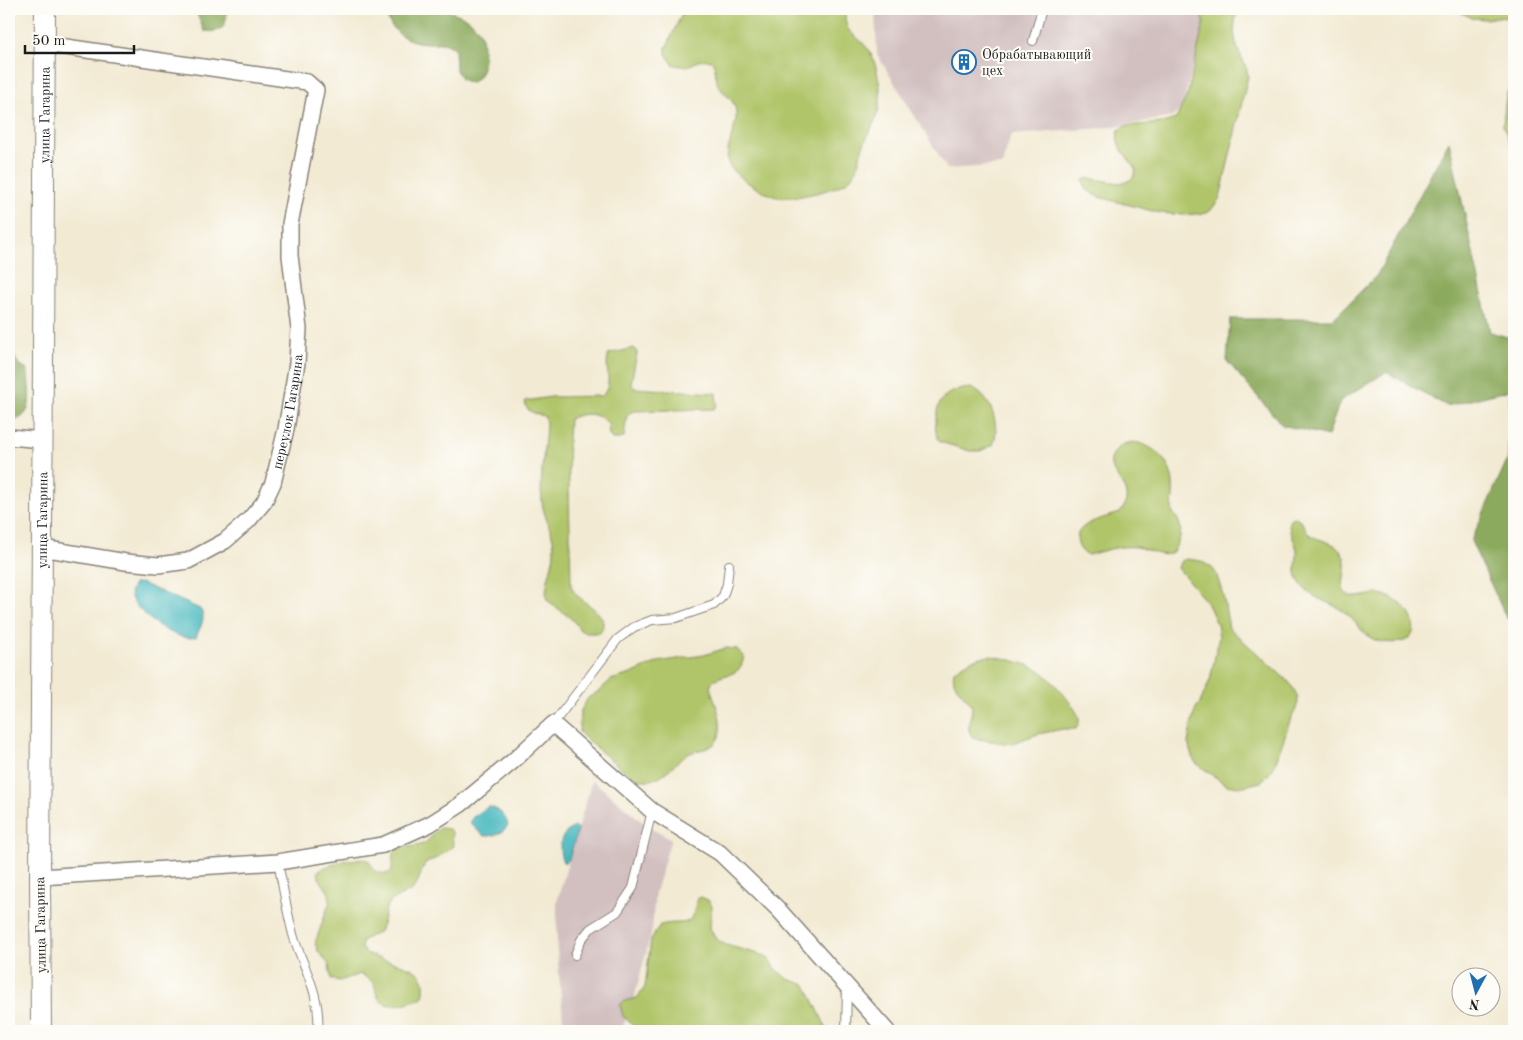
<svg xmlns="http://www.w3.org/2000/svg" width="1523" height="1040" font-family="'Old Standard TT',serif">
<rect width="100%" height="100%" fill="#fdfcf7"/>
<filter id="ink" filterUnits="userSpaceOnUse"><feTurbulence type="fractalNoise" baseFrequency=".02" numOctaves="2"/><feDisplacementMap in="SourceGraphic" scale="10" xChannelSelector="R" yChannelSelector="G"/><feConvolveMatrix kernelMatrix="1 2 1 2 8 2 1 2 1" color-interpolation-filters="sRGB"/></filter>
<filter id="wash" filterUnits="userSpaceOnUse"><feTurbulence type="fractalNoise" baseFrequency=".0096" numOctaves="4" result="noise"/><feDisplacementMap in="SourceGraphic" scale="20" xChannelSelector="R" yChannelSelector="G"/><feGaussianBlur stdDeviation="1.12" result="paint"/><feColorMatrix in="noise" values="0 0 0 0 0 0 0 0 0 0 0 0 0 0 0 0 0 1.4 0 .05"/><feComposite in="paint" operator="in"/></filter>
<g filter="url(#wash)">
<rect width="100%" height="100%" fill="#f2ead3"/>
<path fill="#d2bfc0" d="M875,9H1188L1207,15L1182,107L1173,117L1114,127L1011,135L1002,165L947,169L877,54Z
M592,780L645,824L671,839L655,892L652,930L634,999L621,1031H564L557,950V901Z"/>
<path fill="#b0c569" stroke="#667042" d="M684,9H849L845,15C845,35 857,34 867,48C876,58 882,89 880,102C878,119 870,130 864,144C859,155 859,170 850,179C839,190 792,200 777,197C766,195 736,177 730,167C721,152 738,131 736,112C735,99 724,95 718,85C715,78 716,70 714,63C703,56 700,61 690,65C685,67 678,66 673,64L666,54V48Z
M1198,9H1237C1236,18 1233,28 1235,37C1236,51 1246,62 1248,76L1220,198L1211,210L1207,213L1183,215L1160,213L1099,197L1085,189L1083,180L1088,178L1118,183L1125,182L1132,179L1136,171C1130,157 1112,146 1119,130L1125,126L1162,123L1176,119L1188,93L1204,22Z
M1457,9H1514V19L1499,17L1486,19L1472,18L1458,11Z
M1514,78V153L1503,125L1506,95Z
M634,348L637,353L631,383L634,388L716,393L717,405L714,409L633,411L627,415L624,437L619,439H612L609,435L608,423C597,412 583,412 569,419L568,438L571,585C575,604 614,610 600,633H586L580,630L573,620L547,600C543,586 554,566 554,551C555,534 544,519 542,502C539,480 545,448 546,424L545,417C535,412 526,414 525,401L551,397L601,396C615,386 603,368 609,354Z
M970,388C991,394 1001,427 993,445L980,451H970L940,442C935,434 935,428 936,419C938,395 949,391 970,388Z
M1133,442C1154,444 1172,463 1173,484C1174,493 1172,503 1172,512C1186,526 1181,540 1171,554C1159,557 1148,549 1136,547C1120,545 1103,551 1088,555C1083,553 1079,549 1078,543C1071,523 1106,518 1120,513C1136,492 1117,482 1111,465C1109,459 1116,448 1122,445C1125,443 1130,443 1133,442Z
M1293,517C1295,518 1300,520 1302,523C1306,527 1306,532 1310,535C1319,541 1334,541 1341,551C1349,563 1343,575 1343,588C1343,590 1345,593 1347,594C1355,601 1370,593 1380,594C1388,595 1401,603 1406,609C1413,617 1418,632 1408,639C1402,644 1385,643 1378,641C1364,637 1357,623 1347,614C1329,599 1301,599 1296,572C1295,565 1298,557 1297,550C1295,540 1288,531 1289,521Z
M1186,559L1201,561L1212,568L1216,573L1223,595L1229,628L1290,683L1297,695L1298,702L1296,709L1290,721L1275,764L1268,775L1261,782L1239,787L1226,785L1196,763L1192,757L1188,743L1192,721L1196,708L1200,703L1210,680L1219,637L1217,624L1208,604L1178,568L1180,562Z
M726,648L737,649L744,656C743,660 742,665 740,668C732,678 714,673 710,687C715,703 725,723 718,739C713,750 698,749 688,754C674,762 659,786 639,779C627,775 589,742 579,732L580,712L588,698L599,691L611,680L631,674L658,662L704,655Z
M990,656C1006,658 1025,663 1039,670C1048,675 1077,708 1079,718C1080,722 1078,725 1076,729H1063L1038,734L1010,744L973,738C964,725 972,720 972,706C966,694 950,687 954,671C966,662 975,657 990,656Z
M440,828L449,829L452,832L453,846L437,858L425,863L416,886L412,890L391,901L386,908L381,930L375,934L363,940L361,948C374,966 428,959 424,989C424,994 424,996 420,999C408,1002 385,1012 378,997C375,992 376,987 373,982L361,974L339,981L331,979L329,965L318,951L315,943L330,901L329,893L319,878L318,871C332,863 352,857 368,860L376,872C403,879 385,859 397,850C404,845 415,848 423,844C430,841 433,832 440,828Z
M701,897L708,900L712,906L710,928L716,939L726,945L766,956L779,972L788,979L806,985L828,1031H639L623,1016L620,1005L625,1001L637,998L645,987L651,939L660,925C686,919 690,932 697,899Z"/>
<path fill="#8caa5d" stroke="#54633c" d="M195,9H227C226,27 224,33 204,31Z
M385,9C414,9 471,2 482,38C483,44 483,52 484,58C484,69 480,79 470,83L461,79L456,70L455,49C444,40 439,44 426,43C405,42 388,30 385,9Z
M1449,141L1490,332L1514,339V623L1506,617L1471,541L1508,458L1510,390L1447,406L1386,372L1340,401L1328,436L1282,425L1227,361L1230,319H1333L1377,275Z
M9,344L17,362L26,369L28,373C29,394 36,419 9,421Z"/>
<path fill="#4ab9bf" stroke="#336a6e" d="M141,583L200,609C207,617 200,628 196,637C178,643 145,618 135,604C132,601 131,597 130,593L134,584Z
M488,807C497,807 506,816 508,825C503,834 494,836 484,836L472,825L470,821L473,817Z
M575,827L578,829L569,859L566,863L563,862C557,847 560,833 575,827Z"/>
</g>
<g filter="url(#ink)">
<g fill="none" stroke-linecap="round" stroke-linejoin="round">
<defs>
<path id="service" d="M1033,41L1042,9
M553,724L618,639L634,627L652,620L676,618L714,605L723,596L727,584L729,565
M278,862C283,887 287,913 294,938C305,971 321,995 318,1031
M575,955L581,940L590,929L617,912L633,888L652,811
M846,1031L847,989"/>
<g id="minor">
<path d="M9,437L43,440"/>
<path id="s1" d="M42,548L126,562L158,565L188,561L225,541L248,521L264,502L273,483L286,429L297,363L299,329L290,256V224L316,90L307,82L45,44"/>
<path d="M40,877L278,862L383,845L430,824L460,805L512,762L553,724L652,811L720,853L778,909L887,1031"/>
</g>
<g id="secondary">
<path id="s2" d="M41,1031L40,877L45,9"/>
</g>
</defs>
<use href="#service" stroke="#878378" stroke-width="10"/>
<use href="#minor" stroke="#878378" stroke-width="18"/>
<use href="#secondary" stroke="#878378" stroke-width="22"/>
<use href="#service" stroke="#fff" stroke-width="8"/>
<use href="#minor" stroke="#fff" stroke-width="15"/>
<use href="#secondary" stroke="#fff" stroke-width="20"/>
</g>
</g>
<defs>
<symbol id="building-ring" viewBox="-11 -11 22 22"><circle r="9.5" fill="#fdfcf7" stroke="#1f6fb2" stroke-width="1.5"/><path d="M-4-6H4V6H1V3H-1V6H-4ZM-2.5-4.3h1.7v1.8h-1.7ZM.8-4.3h1.7v1.8H.8ZM-2.5-1h1.7V.8h-1.7ZM.8-1h1.7V.8H.8Z" fill="#1f6fb2"/></symbol>
</defs>
<g fill-rule="evenodd">
<use href="#building-ring" x="950" y="48" width="28" height="28"/>
</g>
<g text-anchor="middle" stroke-width="4" stroke-linejoin="round" paint-order="stroke">
<g font-size="14" fill="#1c1c1c" stroke="#fdfcf7" text-anchor="start">
<text x="982" y="59">Обрабатывающий<tspan x="982" dy="16">цех</tspan></text>
</g>
<g font-size="14" fill="#1c1c1c" stroke="#fdfcf7">
<text dy="5" stroke="none"><textPath href="#s2" startOffset="916">улица Гагарина</textPath></text>
<text dy="5" stroke="none"><textPath href="#s1" startOffset="339">переулок Гагарина</textPath></text>
<text dy="5" stroke="none"><textPath href="#s2" startOffset="511">улица Гагарина</textPath></text>
<text transform="translate(40 925) rotate(-91)" y="5">улица Гагарина</text>
</g>
</g>
<rect width="1523" height="1040" fill="none" stroke="#fdfcf7" stroke-width="30"/>
<g transform="translate(1476 992) rotate(187)"><circle r="24" fill="#fdfcf7" stroke="#a3a29f"/>
<path d="M0-4L9 19L0 12L-9 19Z" fill="#1f6fb2"/>
<text y="-8" font-size="14" font-weight="bold" text-anchor="middle" fill="#1c1c1c">N</text>
</g>
<path d="M25 45v8h109v-8" fill="none" stroke="#1c1c1c" stroke-width="2.5"/>
<text x="32" y="45" font-size="15" fill="#1c1c1c" stroke="#fdfcf7" stroke-width="4" paint-order="stroke">50 m</text>
</svg>
